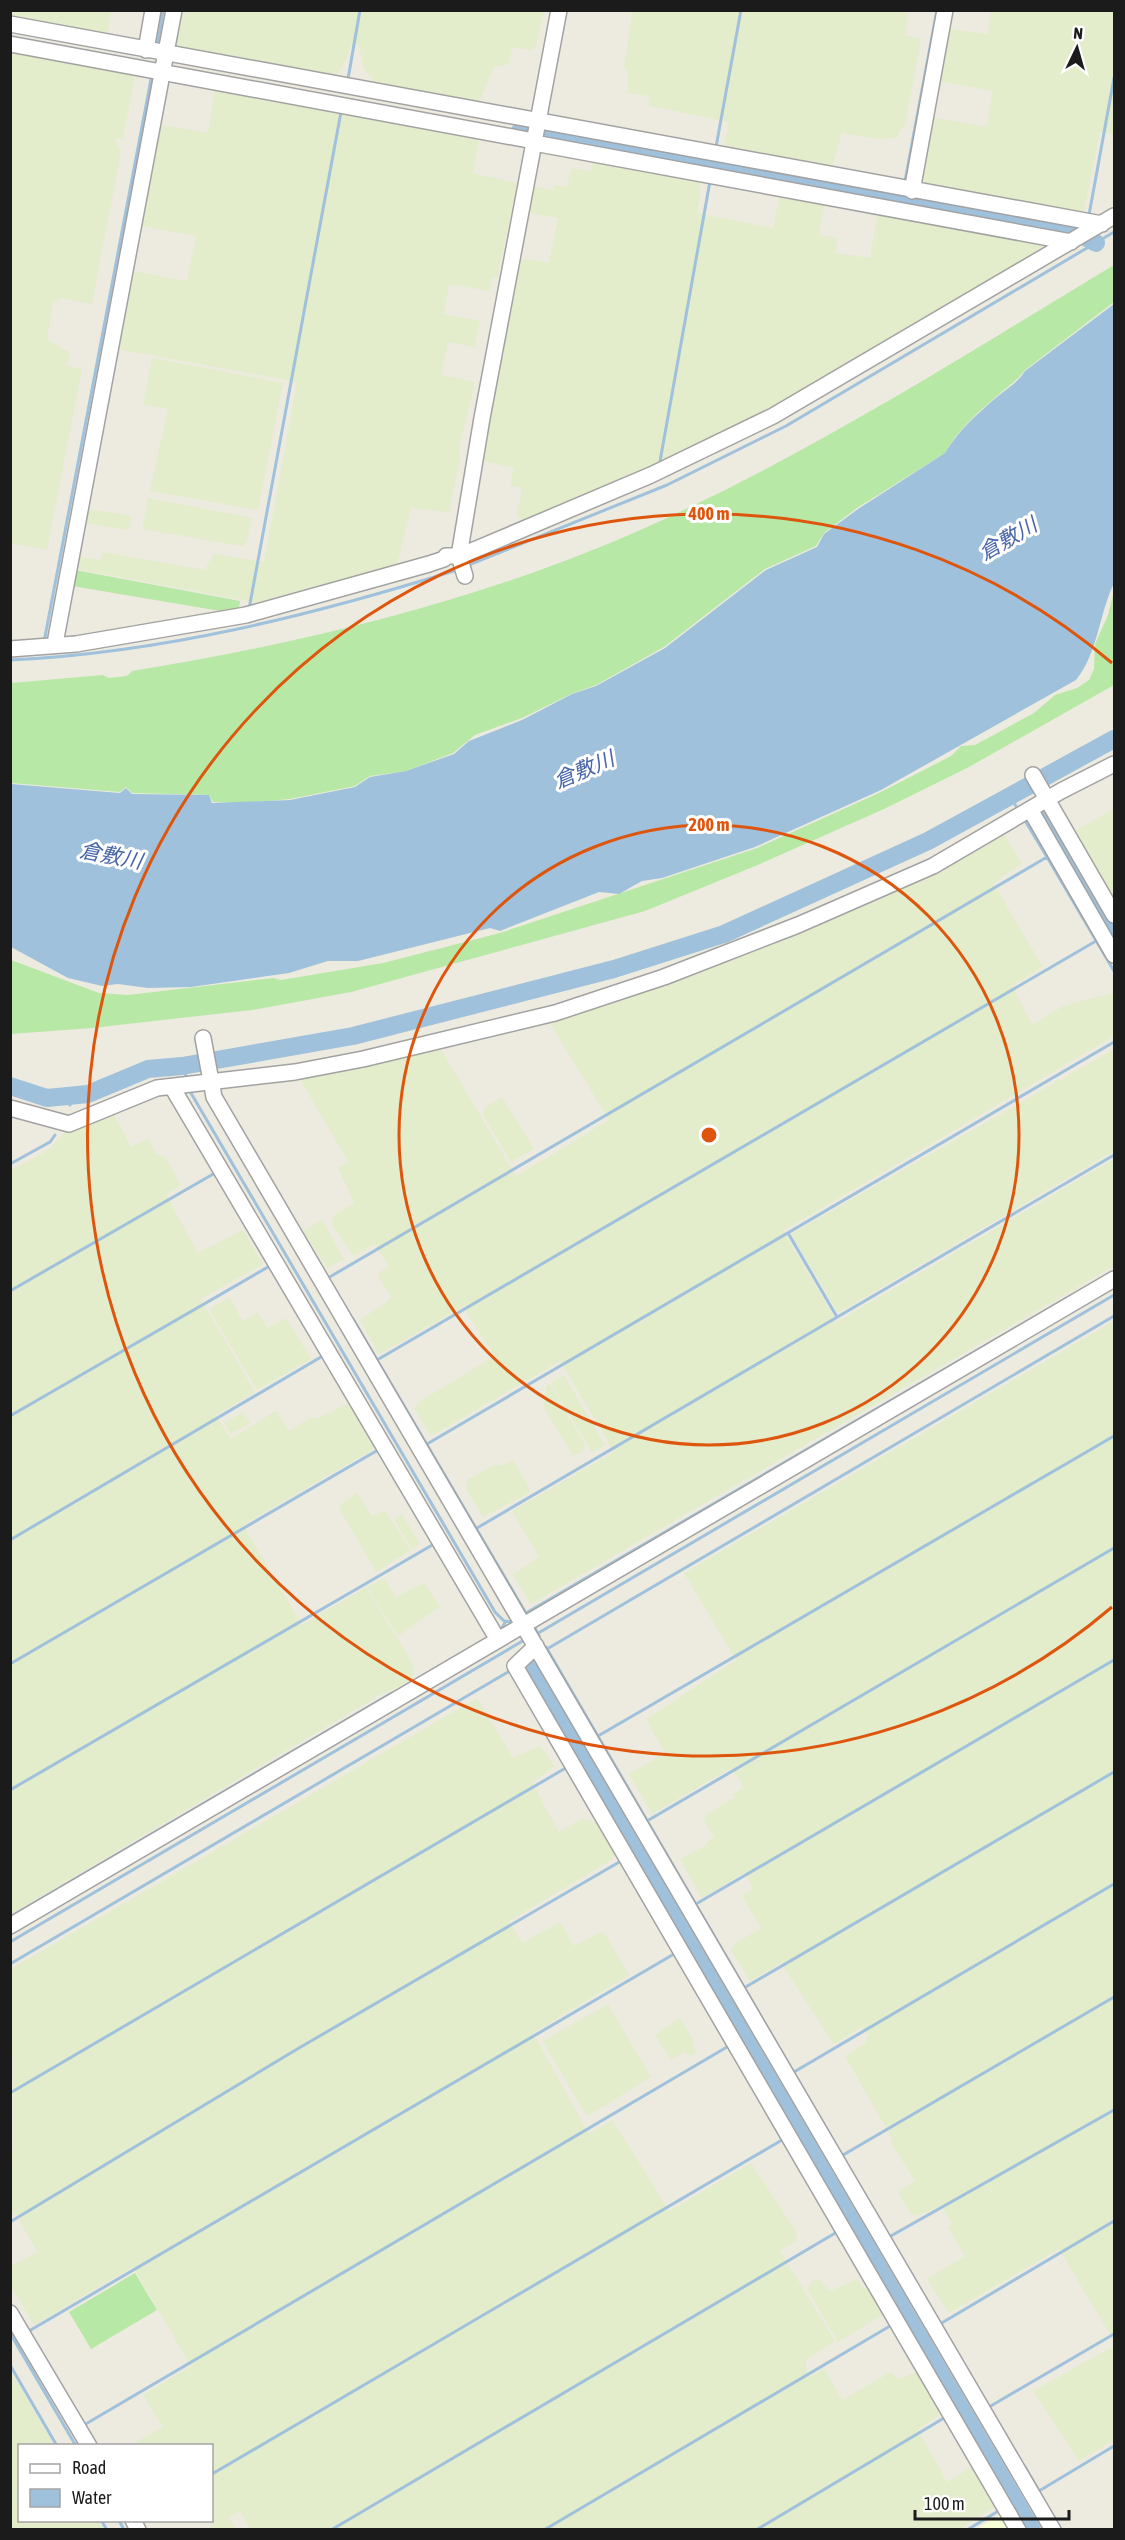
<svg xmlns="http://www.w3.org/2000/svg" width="1125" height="2540" font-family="'Asap Condensed','Noto Sans JP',sans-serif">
<rect width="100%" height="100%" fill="#edebe0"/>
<path fill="#f7ffd7" d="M1004,2512L1014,2530H975Z"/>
<path fill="#e3eccb" d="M894,10L908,13L905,35L921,39L905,126L900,129L897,138H887L884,140L842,133L831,170L724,150L728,122L650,106L648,96L628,93V71L624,68L632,13L621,11Z
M10,11L111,10V11L108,32L102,35L11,18Z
M183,11H544L536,46L532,50L512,47L509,64L494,67L478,104L372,85V78L364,70L359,45L351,43L348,55L336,78L175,48Z
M991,11H1114V135L1100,131L1083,215L927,185L919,177L930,117L987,127L993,91L938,81L948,29L988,34Z
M10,51L132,73L135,78L123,139L115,138L121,152L92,304L61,298L53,303L47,339L70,353L68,366L82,369L47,550L11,543Z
M215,89L475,139L479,142L473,173L517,183L497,278L492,277L489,291L449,284L444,314L480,321L475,347L448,342L441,375L475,382L459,448L460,458L449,512L411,508L396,569L269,605L77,569L80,557L101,560L103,552L205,570L213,554L264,562L297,382L123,350L119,347L132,271L187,281L196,236L141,226L161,125L208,133Z
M593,159L701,179L698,213L773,228L780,195L825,203L819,235L837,238L836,253L870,258L878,212L1047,241L1048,249L769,409V413L626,482L521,523L517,514L522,488L510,485L514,468L484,461L482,458L498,364L505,356L502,343L519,259L549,262L558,218L527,212L532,186L553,190L554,185L567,187L571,168L591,172Z
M152,358L283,383L258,510L150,491L168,409L143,404Z
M148,498L252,518L246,543L243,546L142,529Z
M88,509L131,516L129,530L86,523Z
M1114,808V904L1074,832Z
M1003,833L1022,864L993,883L1043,967L1012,986L1032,1025L1063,1006L1112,993L1114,994V1036L783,1231L837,1322L1114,1159V1266L531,1604L513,1575L539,1557L512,1511L614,1452L560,1361L431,1436L414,1408L419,1402L495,1356L463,1307L379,1354L360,1320L392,1298L377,1274L389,1266L374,1244L354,1256L332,1225L333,1216L354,1203L338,1168L348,1161L298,1076L441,1049L516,1176L609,1120L550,1023L555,1018Z
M1112,1050L1114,1054V1151L838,1313L791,1234Z
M502,1097L534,1149L511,1162L483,1115L485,1108Z
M112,1111L131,1147L148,1138L156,1154L165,1157L181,1185L166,1195L198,1253L243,1230L263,1264L199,1300L208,1311L255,1392L216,1415L231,1439L274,1412H277L289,1431L310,1418H318L350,1403L377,1447L243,1525L302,1625L366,1587L413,1664L414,1675L412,1680L378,1696L11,1914V1170L48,1150L67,1130Z
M322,1220L344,1259L327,1268L303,1231Z
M230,1297L242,1321L258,1313L268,1328L286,1318L311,1359L257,1390L209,1309Z
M1114,1321V2341L1059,2249L949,2313L927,2279L965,2256L948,2227L952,2224L941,2206L916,2216L911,2214L899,2195V2191L915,2181L892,2145L890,2135L845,2056L865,2043L868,2035L862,2027L834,2044L781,1963L750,1981L731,1950L736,1943L761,1928L742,1896L754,1889L744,1873L702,1898L680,1859L704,1846L714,1836L704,1820L705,1815L735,1797L733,1794L744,1787L731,1768L652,1814L629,1774L665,1753L648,1723V1718L736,1660L684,1573Z
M564,1375L605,1445L592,1453L551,1383Z
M550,1384L585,1445L582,1452L573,1456L543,1406L545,1402L541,1396L546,1393V1386Z
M243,1412L250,1423L231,1434L224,1423Z
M513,1460L529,1487V1493L483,1517L466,1489L467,1480L494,1465H502Z
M357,1493L372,1516L385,1510L411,1550L376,1572L338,1506Z
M402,1514L420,1544L412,1549L394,1519Z
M384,1578L396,1597L424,1583L440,1607L398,1636L367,1587Z
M477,1698L513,1758L540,1746L555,1766L532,1783L559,1832L581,1819L595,1822L615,1855L608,1862L509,1921L522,1943L560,1922L574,1946L603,1931L629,1975L533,2033L589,2134L612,2120L670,2211L751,2163L796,2231L797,2240L780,2251L835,2341L806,2360V2370L810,2377L824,2369L842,2400L891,2372L898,2379L917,2372L942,2413L918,2430L947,2482L972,2467L994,2507L958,2530H251L240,2511L229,2518L236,2529H208L212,2523V2446L131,2445L163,2427L143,2395L191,2366L133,2267L34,2325L11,2286V2266L37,2252L15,2212L11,2214L13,2115L11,1969Z
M608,2004L651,2077L588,2116L585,2114L543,2041Z
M680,2018L694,2041L692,2043L697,2052L691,2056L684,2052L671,2060L655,2035Z
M858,2279L863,2288L869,2289L882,2315L838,2342L807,2289L812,2281L820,2280L830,2291Z
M1114,2346V2440L1079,2461L1033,2391Z
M11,2372L54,2445L20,2446V2520L98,2521L103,2529H11Z"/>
<path fill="#b8e8a5" d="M1114,265V302L1025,370C1017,381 1007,387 997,396C978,412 957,431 945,453L857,508L824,533L816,546L765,569L664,647L596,685L571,694L522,718L475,735L453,753L406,771L370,776L355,786L290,799L244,803L213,802L209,795L132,793L126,787L120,792L11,783V683L103,675L109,678L127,676L132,671C316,641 500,596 669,517C824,445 968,353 1114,265Z
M75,570L240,601L238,614L72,586Z
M1114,591V685L969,767L884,809L760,864L645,911L351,992L252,1010L92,1028L11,1034V960L99,993L128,995L273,978L281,980L383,963L500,933L757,848L881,792L951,756L961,746L975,745L1034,713L1055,695L1077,688L1089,680L1094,669L1095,644L1108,615Z
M135,2273L157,2310L91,2349L69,2312Z"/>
<path fill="#a0c1db" d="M1114,304V583C1099,614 1098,653 1076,680L881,790L755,847L662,878L642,881L619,894L599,892L500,931L490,928L358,961H328L289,973L191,987L148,988L118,984L102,986L68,978L11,947V784L120,793L126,788L132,794L209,795L212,803L290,800L355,787L370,777L406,771L454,754L469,741L522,720L572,694L596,686L665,648L766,570L817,547L824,534L858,509L945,453C958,431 978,413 997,397C1008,388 1018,382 1025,371Z"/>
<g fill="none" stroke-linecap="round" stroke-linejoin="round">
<path stroke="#a0c1db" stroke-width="3" d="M158,42L163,10
M348,79L360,10
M716,147L741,10
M712,170L714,162
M905,181L937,10
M901,201L902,198
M1089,215L1114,78
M659,467L710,181
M466,566L667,485L786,426L1114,232
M249,609L341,112
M44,642L152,74
M10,660C162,653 313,615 457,570
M1011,798L1019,811
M1047,857L1114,971
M1111,931H1114
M182,1066L187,1078
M188,1088L495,1612L504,1621L512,1622
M70,1105L71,1097
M10,1164L50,1142L55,1135
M788,1233L837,1317
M328,1278L1047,857L1024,819
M10,1291L215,1173
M353,1319L527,1615
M377,1360L1096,941
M10,1416L268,1267
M427,1444L1114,1042
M477,1528L1114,1155
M10,1540L321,1357
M526,1613L1072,1295
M535,1628L539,1636
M500,1631L506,1621
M535,1635L1114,1295
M546,1647L862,2190
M547,1649L1114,1316
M10,1664L378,1450
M598,1736L1114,1436
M10,1790L434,1544
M647,1821L1114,1548
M696,1904L1114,1660
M10,1917L392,1693
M10,1942L526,1639
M686,1945L689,1944
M10,1964L508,1672
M744,1988L1114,1772
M794,2072L1114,1884
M10,2093L564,1769
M796,2132L798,2130
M843,2155L1114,1997
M10,2222L299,2048L621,1861
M850,2225L853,2223
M889,2237L1114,2110
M940,2324L1114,2221
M29,2331L674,1954
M10,2333L76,2446
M10,2365L57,2446
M989,2407L1114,2334
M957,2409L960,2407
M84,2425L727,2047
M1025,2467L1039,2491L1114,2446
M212,2474L782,2140
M1012,2504L1016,2501
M101,2520L107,2530
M119,2520L124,2530
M331,2530L837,2232
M544,2530L890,2326
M756,2530L944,2418
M967,2530L1000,2510"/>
<path stroke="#a0c1db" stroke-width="18" d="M520,131L1078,233L1096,243
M1041,811L1114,936
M10,1086L47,1098L88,1094L148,1069L182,1066L353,1036L614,969L724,934L928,841L1114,739
M525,1663L1032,2530"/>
<defs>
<path id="minor" d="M10,24L1102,224
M10,44L534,141
M146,50L153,10
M534,143L1071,242
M912,191L945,10
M460,553H467L651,475L773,416L1114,216
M465,576L459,556L482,418L559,10
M58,644L56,638L174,10
M10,649L76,644L246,615L429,564L444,559L446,556H459
M1033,775L1114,915
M1031,811L1114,955
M203,1038L214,1097L1053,2530
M172,1087L498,1640
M10,1108L69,1124L157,1088L295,1072L363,1059L555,1013L664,977L798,925L933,866L1061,791L1114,764
M536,1646L515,1666L1018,2530
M10,1926L1114,1279
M10,2313L89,2446
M133,2520L138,2530"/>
</defs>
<use href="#minor" stroke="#a2a2a2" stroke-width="18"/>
<use href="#minor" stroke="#fff" stroke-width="15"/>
</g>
<g fill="none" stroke="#de560d" stroke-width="3">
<circle cx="709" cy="1135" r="310"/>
<path d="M1112 1607A621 621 0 1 1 1112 663"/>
</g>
<g text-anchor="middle" stroke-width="6" stroke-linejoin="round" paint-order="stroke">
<g font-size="21" font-style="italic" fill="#4865aa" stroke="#fff">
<text transform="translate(1008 539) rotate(-30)" y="7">倉敷川</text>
<text transform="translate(584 770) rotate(-23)" y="7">倉敷川</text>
<text transform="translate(111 856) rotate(11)" y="7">倉敷川</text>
</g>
</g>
<circle cx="709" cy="1135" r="9" fill="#de560d" stroke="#fff" stroke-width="3"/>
<g font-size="18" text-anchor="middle" font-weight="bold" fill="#de560d" stroke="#fff" stroke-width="6" stroke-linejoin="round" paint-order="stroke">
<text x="709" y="520">400 m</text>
<text x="709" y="831">200 m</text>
</g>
<rect width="1125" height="2540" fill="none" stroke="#1b1b1b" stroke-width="24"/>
<rect x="18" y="2444" width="195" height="78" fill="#ffffff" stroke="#a4a4a4" stroke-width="1.5"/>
<rect x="30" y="2464" width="30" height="9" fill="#ffffff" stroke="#a4a4a4" stroke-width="1.5"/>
<text x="72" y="2474" font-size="18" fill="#1b1b1b">Road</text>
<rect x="30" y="2489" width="30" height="18" fill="#a0c1db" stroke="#a4a4a4" stroke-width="1.5"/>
<text x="72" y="2504" font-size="18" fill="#1b1b1b">Water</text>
<g transform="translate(1077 48) rotate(5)" stroke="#ffffff" stroke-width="4.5" paint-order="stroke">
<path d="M0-4.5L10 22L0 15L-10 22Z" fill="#1b1b1b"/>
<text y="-9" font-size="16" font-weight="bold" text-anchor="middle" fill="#1b1b1b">N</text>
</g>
<path d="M915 2510v9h154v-9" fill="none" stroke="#1b1b1b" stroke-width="3"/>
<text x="924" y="2510" font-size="18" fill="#1b1b1b" stroke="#ffffff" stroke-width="4.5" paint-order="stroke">100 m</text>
</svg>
